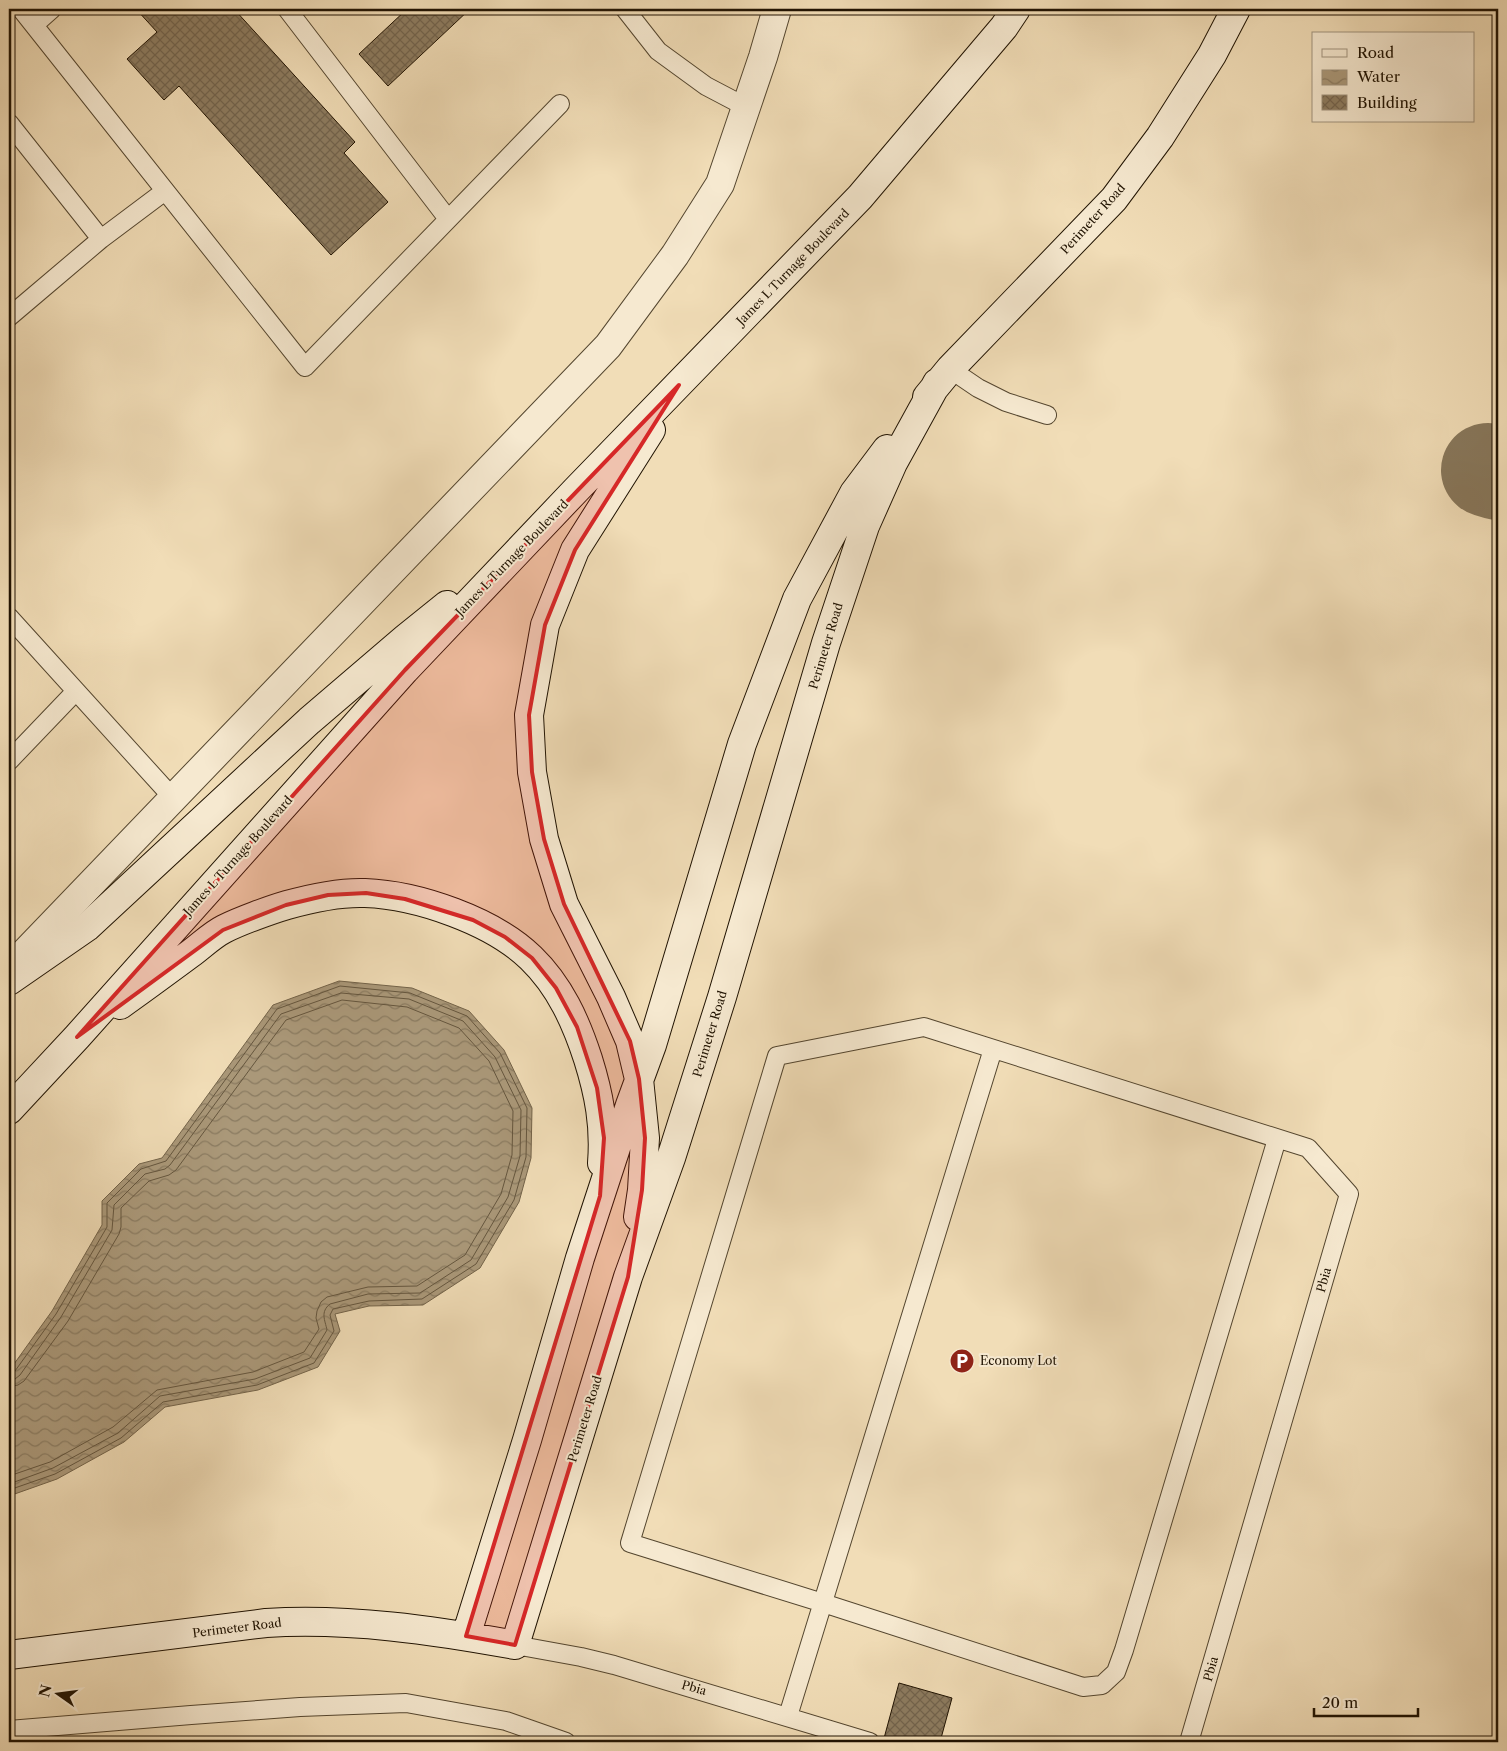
<svg xmlns="http://www.w3.org/2000/svg" width="1507" height="1751" font-family="'Libre Caslon Text',serif">
<defs>
<pattern id="water-waves" width="16" height="10" patternUnits="userSpaceOnUse" patternTransform="scale(1.25)"><rect width="16" height="10" fill="#aa9879"/><path d="M0 5q4-4 8 0t8 0" fill="none" stroke="#8a7b61"/></pattern>
<pattern id="building-cross-hatch" width="8" height="8" patternUnits="userSpaceOnUse" patternTransform="scale(1.25)"><rect width="8" height="8" fill="#8d7c60"/><path d="M0 0l8 8M0 8l8-8" fill="none" stroke="#73644d"/></pattern>
</defs>
<rect width="100%" height="100%" fill="#f1ddb7"/>
<filter id="stains"><feTurbulence type="fractalNoise" baseFrequency=".004" numOctaves="4"/><feColorMatrix values="0 0 0 0 .2 0 0 0 0 .09 0 0 0 0 .02 0 0 0 .5 -.17"/></filter>
<radialGradient id="worn" r=".72"><stop offset=".6" stop-color="#630" stop-opacity="0"/><stop offset="1" stop-color="#630" stop-opacity=".3"/></radialGradient>
<path fill="url(#water-waves)" stroke="#736349" d="M339,981L412,988L469,1011L504,1050L532,1108L531,1158L519,1202L480,1268L423,1305L369,1306L335,1314L340,1331L318,1367L258,1390L165,1407L124,1442L57,1479L9,1496V1371L52,1311L102,1225V1201L139,1164L162,1158L273,1005Z"/>
<g fill="none" stroke-linecap="round" stroke-linejoin="round">
<path stroke="#65563e" stroke-width="1" d="M9,1373L15,1371L56,1314L107,1227V1203L141,1169L166,1161L277,1009L340,986L410,993L467,1016L500,1053L527,1108L526,1157L514,1200L476,1264L422,1299L369,1301L333,1309L330,1315L334,1331L314,1363L257,1385L163,1402L121,1438L55,1474L9,1490
M9,1380L15,1379L20,1375L61,1317L112,1230L114,1205L145,1174L165,1169L170,1165L281,1014L341,993L409,999L463,1021L495,1057L521,1110L520,1156L508,1197L471,1260L420,1293L368,1294L330,1304C320,1312 325,1320 327,1330L310,1358L255,1379L160,1396L118,1433L53,1468L9,1484
M9,1387L18,1385L24,1381L68,1321L119,1234L121,1227V1208L149,1181L169,1175L176,1170L286,1020L342,1000L407,1007L459,1028L489,1061L513,1111L512,1155L501,1194L465,1255L417,1286L368,1287L327,1297L321,1302L317,1311L316,1318L319,1329L304,1352L253,1372L157,1390L113,1427L50,1462L9,1476"/>
<path stroke="#88785c" stroke-width="94" d="M1488,470L1498,473"/>
</g>
<path fill="url(#building-cross-hatch)" stroke="#201302" d="M136,9H234L355,142L344,153L388,202L331,255L179,86L164,100L127,59L157,32Z
M407,9H470L388,86L359,54Z
M899,1683L952,1698L940,1742H883Z"/>
<g fill="none" stroke-linecap="round" stroke-linejoin="round">
<defs>
<path id="lane" d="M21,9L305,367L560,104
M287,9L448,219
M625,9L658,51L706,86L746,107
M34,25L52,9
M9,123L101,239
M9,317L101,239L165,191
M950,369L978,388L1006,402L1047,415
M9,617L173,798
M9,761L76,691
M515,1645L581,1657L614,1665L870,1742
M788,1716L993,1049
M9,1730L191,1715L300,1707L406,1703L506,1721L566,1742
M1189,1742L1349,1194L1308,1148L924,1027L777,1056L630,1543L823,1603L1083,1687L1102,1685L1116,1672L1124,1650L1277,1139"/>
<path id="street" d="M9,969L608,346L675,255L720,184L763,57L777,9"/>
<path id="secondary" d="M927,397L950,369L1114,199L1160,137L1212,55L1236,9
M9,981L87,927L309,721L406,638L447,605
M120,1005C144,988 167,971 190,954C201,946 212,935 224,929C240,921 270,910 287,905C312,898 339,892 365,893C418,895 493,921 531,958C560,986 576,1022 588,1059C599,1094 605,1126 602,1163
M9,1110L77,1037L405,670L576,490L860,197L1004,27L1016,9
M638,1217L642,1190L645,1138L639,1079L630,1041L611,997L564,904L544,839L532,772L529,715L545,625L575,550L651,430
M466,1636L527,1440L580,1258L630,1105L652,1045L742,744L797,599L854,493L887,449
M9,1655L266,1623C350,1618 433,1630 515,1645L628,1277L671,1158L722,997L826,643L865,526L893,463L937,383"/>
</defs>
<use href="#lane" stroke="#54462f" stroke-width="20"/>
<use href="#street" stroke="#54462f" stroke-width="30"/>
<use href="#secondary" stroke="#201302" stroke-width="30"/>
<use href="#lane" stroke="#f6e9d0" stroke-width="18"/>
<use href="#street" stroke="#f6e9d0" stroke-width="28"/>
<use href="#secondary" stroke="#f6e9d0" stroke-width="28"/>
</g>
<path fill="#d62828" fill-opacity="0.2" stroke="#d62828" stroke-width="4" stroke-linejoin="round" d="M679,385L575,550L545,625L529,715L532,772L544,839L564,904L630,1041L639,1079L645,1138L642,1190L628,1277L515,1645L466,1636L600,1196L604,1138L597,1088L577,1027L556,988L532,958L505,937L473,920L405,899L366,893L328,895L286,905L223,930L77,1037L405,670Z"/>
<defs>
<symbol id="parking-disc" viewBox="-11 -11 22 22"><circle r="9.5" fill="#8f2418" stroke="#f6e9d0"/><path d="M-3.5-5.5H1a3.5 3.5 0 0 1 0 7H-1V5.5H-3.5ZM-1-3.4V-.6H.8a1.4 1.4 0 0 0 0-2.8Z" fill="#fff"/></symbol>
</defs>
<g fill-rule="evenodd">
<use href="#parking-disc" x="948" y="1347" width="28" height="28"/>
</g>
<g text-anchor="middle" stroke-width="4" stroke-linejoin="round" paint-order="stroke">
<g font-size="12" fill="#201302" stroke="#f6e9d0">
<text transform="translate(1093 219) rotate(-48)" y="4">Perimeter Road</text>
<text transform="translate(793 267) rotate(-46)" y="4">James L Turnage Boulevard</text>
<text transform="translate(512 558) rotate(-46)" y="4">James L Turnage Boulevard</text>
<text transform="translate(826 646) rotate(-73)" y="4">Perimeter Road</text>
<text transform="translate(238 856) rotate(-48)" y="4">James L Turnage Boulevard</text>
<text transform="translate(710 1034) rotate(-73)" y="4">Perimeter Road</text>
<text transform="translate(1324 1280) rotate(-74)" y="4">Pbia</text>
<text transform="translate(585 1419) rotate(-73)" y="4">Perimeter Road</text>
<text transform="translate(237 1628) rotate(-7)" y="4">Perimeter Road</text>
<text transform="translate(1211 1669) rotate(-74)" y="4">Pbia</text>
<text transform="translate(694 1688) rotate(16)" y="4">Pbia</text>
</g>
<g font-size="12" fill="#201302" stroke="#f6e9d0" text-anchor="start">
<text x="980" y="1365">Economy Lot</text>
</g>
</g>
<rect width="1507" height="1751" fill="none" stroke="#f1ddb7" stroke-width="30"/>
<rect x="10" y="10" width="1487" height="1731" fill="none" stroke="#201302" stroke-width="2.5"/>
<rect x="15" y="15" width="1477" height="1721" fill="none" stroke="#201302"/>
<rect x="1312" y="32" width="162" height="90" fill="#f6e9d0" stroke="#a0937e"/>
<rect x="1322" y="49" width="25" height="8" fill="#f6e9d0" stroke="#a0937e"/>
<text x="1357" y="58" font-size="15" fill="#201302">Road</text>
<rect x="1322" y="70" width="25" height="15" fill="url(#water-waves)" stroke="#a0937e"/>
<text x="1357" y="82" font-size="15" fill="#201302">Water</text>
<rect x="1322" y="95" width="25" height="15" fill="url(#building-cross-hatch)" stroke="#a0937e"/>
<text x="1357" y="108" font-size="15" fill="#201302">Building</text>
<g transform="translate(58 1694) rotate(284)" stroke="#f6e9d0" stroke-width="4" paint-order="stroke">
<path d="M0-4L9 19L0 12L-9 19Z" fill="#201302"/>
<text y="-8" font-size="14" font-weight="bold" text-anchor="middle" fill="#201302">N</text>
</g>
<path d="M1314 1708v8h104v-8" fill="none" stroke="#201302" stroke-width="2.5"/>
<text x="1322" y="1708" font-size="15" fill="#201302" stroke="#f6e9d0" stroke-width="4" paint-order="stroke">20 m</text>
<rect width="100%" height="100%" filter="url(#stains)"/>
<rect width="100%" height="100%" fill="url(#worn)"/>
</svg>
